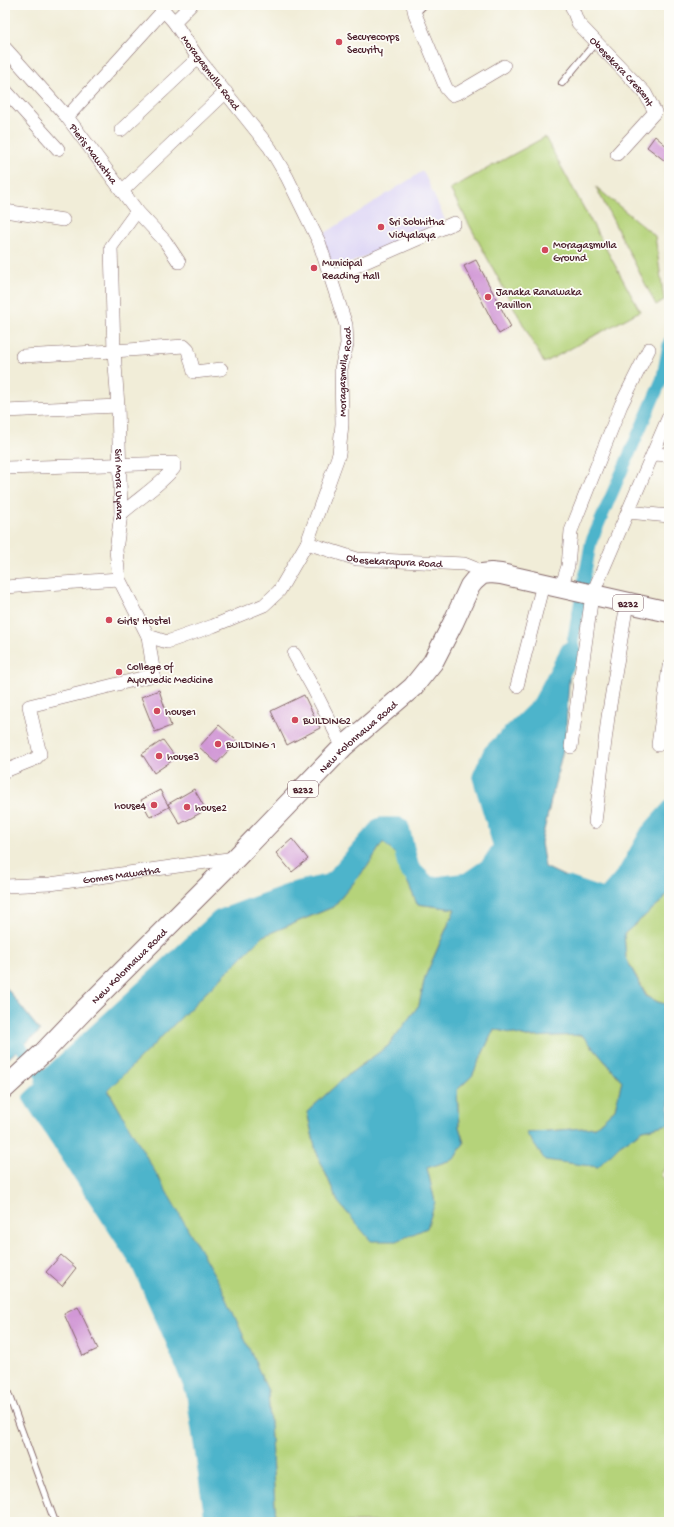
<svg xmlns="http://www.w3.org/2000/svg" width="674" height="1527" font-family="'Gochi Hand',sans-serif">
<rect width="100%" height="100%" fill="#fdfcf7"/>
<filter id="ink" filterUnits="userSpaceOnUse"><feTurbulence type="fractalNoise" baseFrequency=".025" numOctaves="2"/><feDisplacementMap in="SourceGraphic" scale="8" xChannelSelector="R" yChannelSelector="G"/><feConvolveMatrix kernelMatrix="1 2 1 2 8 2 1 2 1" color-interpolation-filters="sRGB"/></filter>
<filter id="wash" filterUnits="userSpaceOnUse"><feTurbulence type="fractalNoise" baseFrequency=".012" numOctaves="4" result="noise"/><feDisplacementMap in="SourceGraphic" scale="16" xChannelSelector="R" yChannelSelector="G"/><feGaussianBlur stdDeviation="0.9" result="paint"/><feColorMatrix in="noise" values="0 0 0 0 0 0 0 0 0 0 0 0 0 0 0 0 0 1.4 0 .05"/><feComposite in="paint" operator="in"/></filter>
<g filter="url(#wash)">
<rect width="100%" height="100%" fill="#f1edd8"/>
<path fill="#ddd5f6" d="M423,171L445,220L333,271L322,235Z"/>
<path fill="#b5d37a" stroke="#807952" d="M545,137L640,311L544,363L450,189Z
M596,187L655,236L664,300L656,305Z
M383,842L396,854L417,904L455,909L425,977L419,1005L388,1046L345,1077L307,1112L316,1151L338,1202H435L427,1168L454,1159L464,1143L459,1127L457,1090L472,1076L494,1029L527,1037L582,1035L622,1081L615,1109L595,1127L526,1133L598,1167L620,1145L643,1130L669,1124V1159L661,1175L669,1186V1522H276L268,1391L108,1089L263,936L333,907L367,867Z
M669,891V1005L658,1002L647,996L626,958L624,934L663,900Z"/>
<path fill="#4db4cb" stroke="#4c6a7b" d="M571,651L565,741L541,843L545,867L568,878L603,889L620,870L643,829L669,800V891L663,900L624,934L626,958L646,996L658,1002L669,1005V1124L643,1130L620,1145L598,1167L545,1160L526,1133L595,1127L615,1109L622,1081L582,1035L527,1037L494,1029L472,1076L457,1090L459,1127L464,1143L454,1159L427,1168L435,1202L427,1228L397,1241H371L338,1202L316,1151L307,1112L345,1077L388,1046L419,1005L425,977L455,909L417,904L396,855L383,842L367,867L333,907L263,936L108,1090L222,1288L268,1391L276,1522H211L192,1393L171,1340L137,1264L29,1098L221,920L296,892L332,884L381,828H399L409,869L429,888L468,883L490,868L504,847L483,777L493,754L542,706Z
M5,986L40,1031L5,1061Z"/>
<g fill="none" stroke-linecap="round" stroke-linejoin="round">
<path stroke="#4db4cb" stroke-width="3.5" d="M564,878H568L603,890L620,870L643,829L669,800"/>
<path stroke="#4db4cb" stroke-width="12" d="M571,651L591,542L662,379L669,342
M5,1036L21,1047L46,1082L29,1098L137,1264L171,1340L192,1393L211,1522"/>
<path stroke="#4db4cb" stroke-width="21" d="M46,1082L221,920L296,892L332,884L381,828H399L409,869L429,888L468,883L490,868L504,847L483,777L493,754L542,706L571,651"/>
</g>
<g id="blocks">
<path fill="#d198d6" d="M655,136L669,148V164L647,147Z
M476,260L511,327L499,334L464,266Z
M159,690L171,726L155,732L141,697Z
M304,695L320,728L287,745L271,711Z
M219,725L237,741L217,763L199,747Z
M163,740L176,758L154,773L142,754Z
M194,789L206,810L180,824L168,804Z
M160,790L169,807L150,817L141,800Z
M292,839L308,859L292,872L276,853Z
M61,1255L76,1268L62,1286L46,1272Z
M78,1307L98,1349L83,1356L64,1314Z"/>
</g>
</g>
<g filter="url(#ink)">
<use href="#blocks" fill-opacity="0" stroke="#846768" stroke-width="1"/>
<g fill="none" stroke-linecap="round" stroke-linejoin="round">
<defs>
<path id="lane" d="M415,14L424,5
M562,83L596,42
M5,1385L55,1522"/>
<g id="street">
<path d="M413,5L415,14L446,88L452,95L460,92L504,66"/>
<path id="s1" d="M571,5L578,23L645,93L655,112L617,154"/>
<path d="M174,22L191,5"/>
<path id="s2" d="M5,48L67,117L137,211L165,241L179,262"/>
<path d="M5,90L58,149"/>
<path d="M67,117L163,11"/>
<path d="M121,130L198,58"/>
<path d="M122,191L226,92"/>
<path d="M5,211L63,220"/>
<path id="s3" d="M137,211L111,247L114,351L118,406L121,514L116,550L119,579L148,636L167,642L213,626L264,605L279,591L307,543L339,454L342,424L341,369L347,344L346,325L319,242L287,177L270,148L198,58L174,22L159,5"/>
<path d="M331,277L454,223"/>
<path d="M22,356L114,351L184,346L188,350L194,372L221,369"/>
<path d="M5,411L118,406"/>
<path d="M653,454L669,455"/>
<path d="M5,468L174,463V468C159,486 139,498 121,514"/>
<path d="M628,512L669,516"/>
<path id="s4" d="M307,543L357,559L464,564L474,568L482,574"/>
<path d="M5,587L119,579"/>
<path d="M561,588L568,566L571,531L621,405L649,349"/>
<path d="M294,654L313,688L343,747"/>
<path d="M517,686L543,584"/>
<path d="M658,745L669,667"/>
<path d="M571,747L592,595L669,416"/>
<path d="M5,771L35,759L40,754L29,706L154,675L148,636"/>
<path d="M595,822L608,717L627,603"/>
<path id="s5" d="M5,886L50,884L235,858"/>
</g>
<g id="primary">
<path id="s6" d="M5,1088L44,1052L86,1008L236,858L343,747L413,687L433,662L453,623L470,586L474,581L482,574L491,573L501,574L669,612"/>
</g>
</defs>
<use href="#lane" stroke="#846768" stroke-width="8"/>
<use href="#street" stroke="#846768" stroke-width="14"/>
<use href="#primary" stroke="#846768" stroke-width="22"/>
<use href="#lane" stroke="#fff" stroke-width="6"/>
<use href="#street" stroke="#fff" stroke-width="13"/>
<use href="#primary" stroke="#fff" stroke-width="20"/>
</g>
</g>
<g fill="#d1495b" stroke="#fdfcf7" stroke-width="1.5">
<circle cx="339" cy="42" r="4"/>
<circle cx="381" cy="227" r="4"/>
<circle cx="545" cy="250" r="4"/>
<circle cx="314" cy="268" r="4"/>
<circle cx="488" cy="297" r="4"/>
<circle cx="109" cy="620" r="4"/>
<circle cx="119" cy="672" r="4"/>
<circle cx="157" cy="711" r="4"/>
<circle cx="295" cy="720" r="4"/>
<circle cx="218" cy="744" r="4"/>
<circle cx="159" cy="756" r="4"/>
<circle cx="154" cy="805" r="4"/>
<circle cx="187" cy="807" r="4"/>
</g>
<g text-anchor="middle" stroke-width="3.5" stroke-linejoin="round" paint-order="stroke">
<g fill="#fdfcf7" stroke="#806168" stroke-width="1">
<rect x="613" y="595" width="30" height="16" rx="3"/>
<rect x="288" y="781" width="30" height="16" rx="3"/>
</g>
<g font-size="10" font-weight="bold" fill="#4a1f2b">
<text x="628" y="607">B232</text>
<text x="303" y="793">B232</text>
</g>
<g font-size="11" fill="#4a1f2b" stroke="#fdfcf7" text-anchor="start">
<text x="347" y="40">Securecorps<tspan x="347" dy="13">Security</tspan></text>
<text x="389" y="225">Sri Sobhitha<tspan x="389" dy="13">Vidyalaya</tspan></text>
<text x="553" y="248">Moragasmulla<tspan x="553" dy="13">Ground</tspan></text>
<text x="322" y="266">Municipal<tspan x="322" dy="13">Reading Hall</tspan></text>
<text x="496" y="295">Janaka Ranawaka<tspan x="496" dy="13">Pavillon</tspan></text>
<text x="117" y="624">Girls' Hostel</text>
<text x="127" y="670">College of<tspan x="127" dy="13">Ayurvedic Medicine</tspan></text>
<text x="165" y="715">house1</text>
<text x="303" y="724">BUILDING2</text>
<text x="226" y="748">BUILDING 1</text>
<text x="167" y="760">house3</text>
<text x="146" y="809" text-anchor="end">house4</text>
<text x="195" y="811">house2</text>
</g>
<g font-size="11" fill="#4a1f2b" stroke="#fdfcf7">
<text transform="translate(211 72) rotate(53)" y="4">Moragasmulla Road</text>
<text dy="4" stroke="none"><textPath href="#s1" startOffset="85">Obesekara Crescent</textPath></text>
<text dy="4" stroke="none"><textPath href="#s2" startOffset="138">Pieris Mawatha</textPath></text>
<text dy="4" stroke="none"><textPath href="#s3" startOffset="818">Moragasmulla Road</textPath></text>
<text dy="4" stroke="none"><textPath href="#s3" startOffset="282">Siri Mora Uyana</textPath></text>
<text dy="4" stroke="none"><textPath href="#s4" startOffset="90">Obesekarapura Road</textPath></text>
<text dy="4" stroke="none"><textPath href="#s6" startOffset="498">New Kolonnawa Road</textPath></text>
<text dy="4" stroke="none"><textPath href="#s5" startOffset="117">Gomes Mawatha</textPath></text>
<text dy="4" stroke="none"><textPath href="#s6" startOffset="174">New Kolonnawa Road</textPath></text>
</g>
</g>
<rect width="674" height="1527" fill="none" stroke="#fdfcf7" stroke-width="20"/>
</svg>
